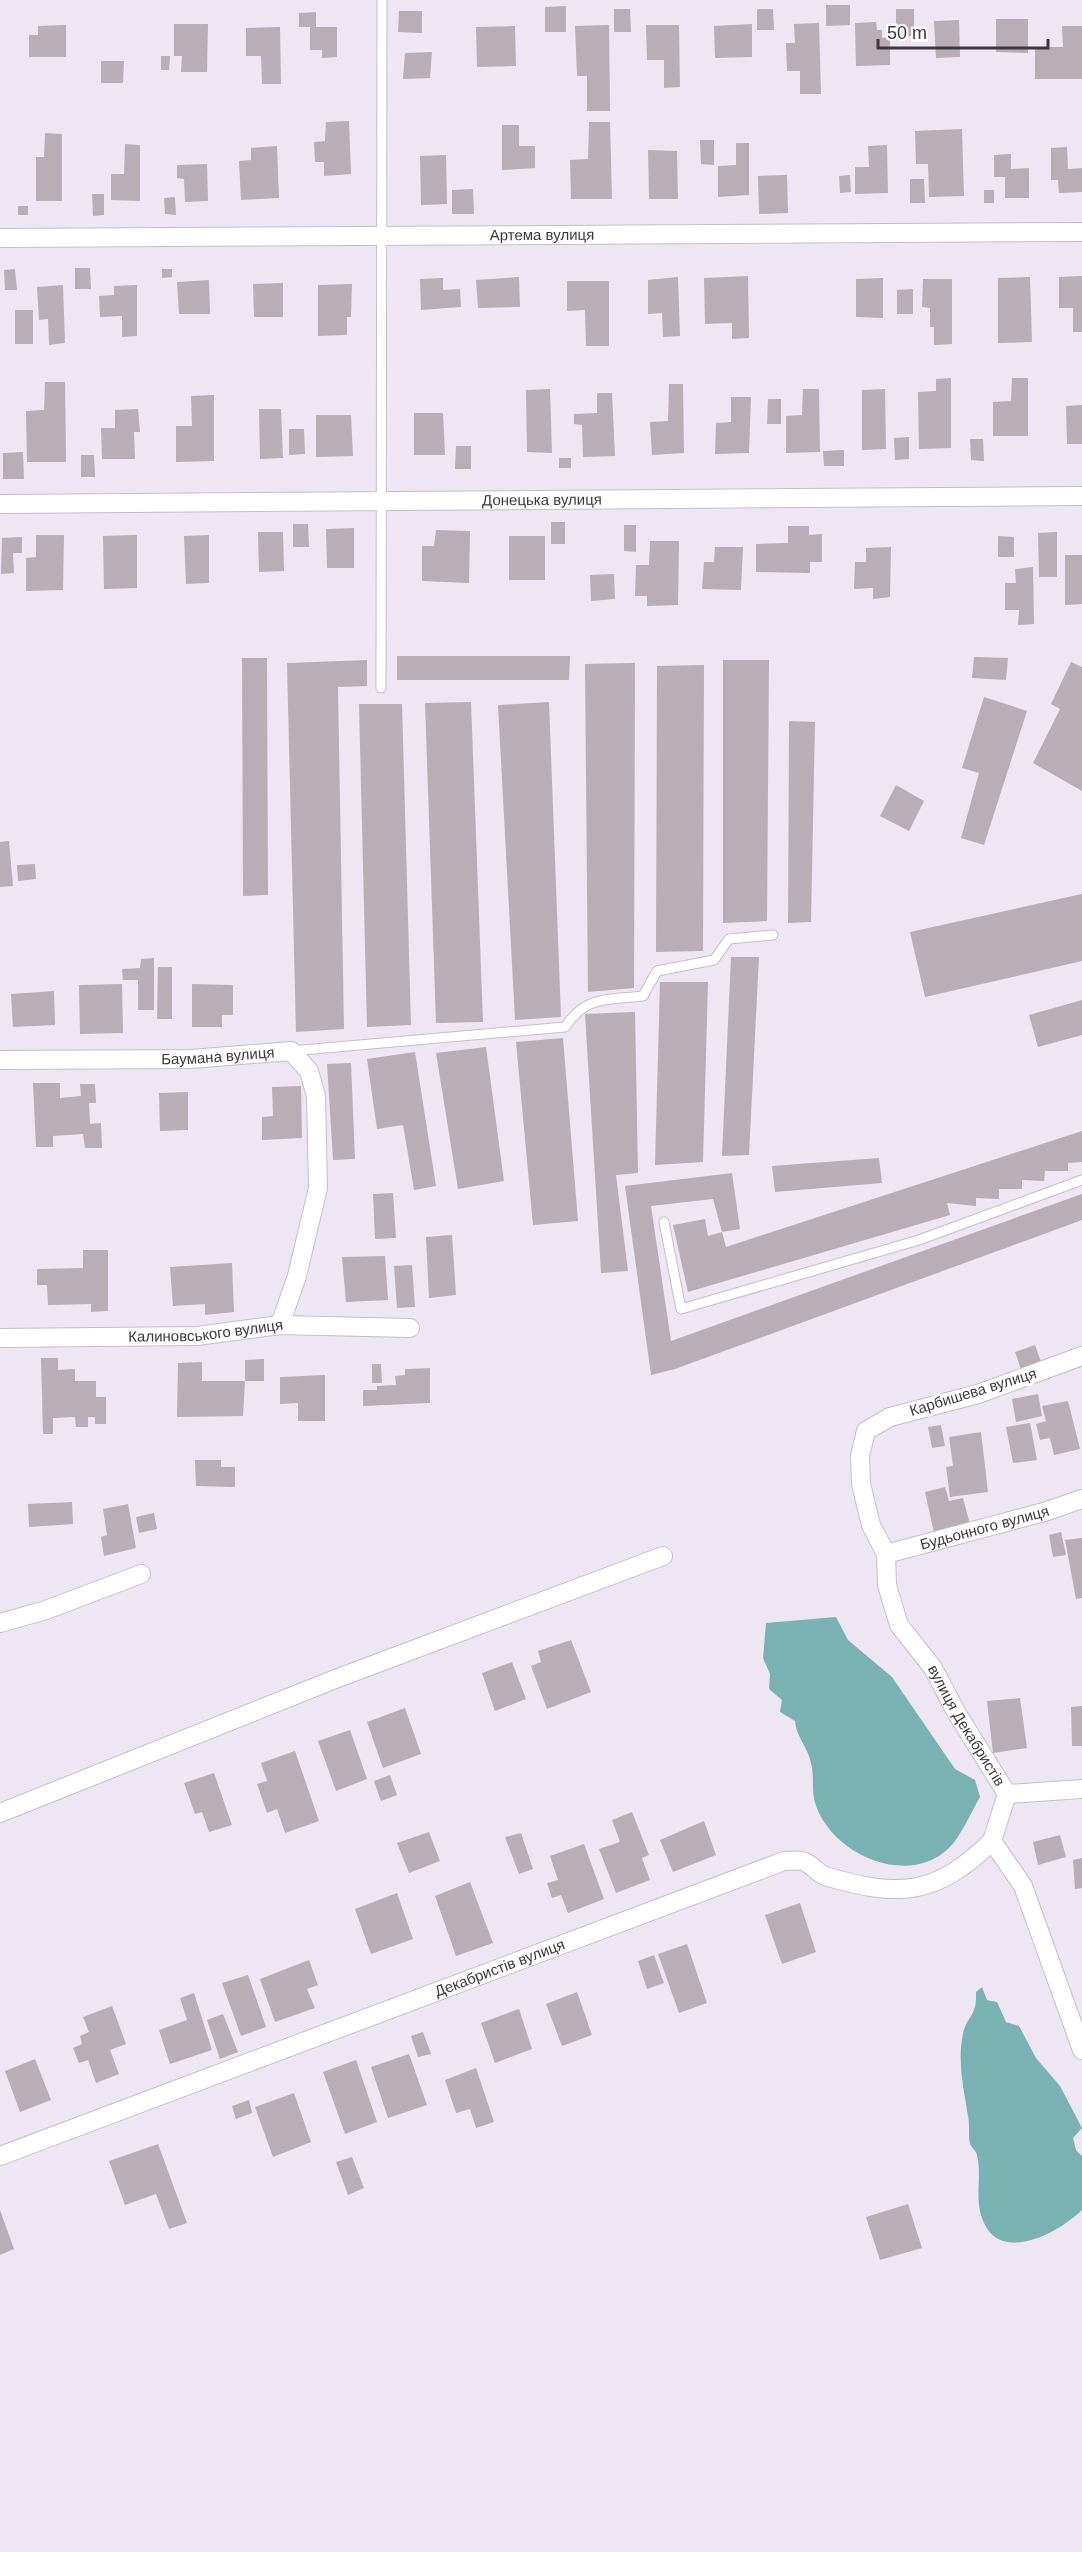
<svg xmlns="http://www.w3.org/2000/svg" width="1082" height="2552" font-family="Arial,sans-serif">
<rect width="100%" height="100%" fill="#eee6f3"/>
<path fill="#7ab2b3" d="M836,1617L848,1640L892,1677L955,1769L975,1780L980,1797C971,1812 962,1835 949,1848C907,1889 827,1853 814,1799C812,1787 814,1774 811,1763C808,1747 796,1737 795,1721L780,1712L782,1700L769,1689L770,1674L763,1658L766,1623Z
M982,1987L987,2000L997,2002L1006,2022L1019,2026L1036,2058L1060,2086L1082,2128L1073,2138L1076,2150L1082,2156V2210C1057,2234 996,2267 981,2215C975,2195 982,2175 977,2155C976,2151 972,2148 970,2144C968,2136 970,2125 968,2116C964,2090 957,2061 963,2034C967,2015 977,2018 976,1992Z"/>
<path fill="#b9adb6" d="M826,5H850V25L826,26Z
M566,6V32H545V7Z
M614,9H630L631,32H614Z
M757,9H773L774,30H757Z
M896,9H914V36H896Z
M399,11H422V33L398,32Z
M316,12V27H337V57L322,58V50H310V27H299V13Z
M996,19H1028V53L996,52Z
M959,20L960,57L936,58L934,21Z
M876,22L877,30H882V38L890,37V65L856,66L855,23Z
M819,23L821,94H800V71H787L786,43H795L794,24Z
M174,24H208L207,72H181L182,56H174Z
M752,24V57L715,58L714,26Z
M66,25V57H29V35H38V26Z
M609,25L610,111H587V76H577L575,26Z
M646,25H679L680,87L664,88V60H647Z
M515,26L516,66L477,67L476,27Z
M1062,26H1082V79H1035V47H1063Z
M280,27L281,84H262L261,56H246V28Z
M432,52L430,78L403,79L405,53Z
M161,56H170L169,70H161Z
M101,61H124L123,83H101Z
M349,121L351,174L324,176V162H315L314,142L325,141L326,122Z
M589,122H610L612,199H571L570,160L588,159Z
M502,125H519V146H535V168L502,170Z
M962,129L964,196L929,197L928,164H916L915,131Z
M45,133L62,134V201H36V157H44Z
M700,140H714V165L701,164Z
M736,143H749V195L718,197V166L736,165Z
M125,144L140,145V201L111,200V174H124Z
M887,145L888,193L855,194V167H869L868,146Z
M277,146L279,198L241,200L239,161L251,160V148Z
M1067,147L1068,169L1082,168V192L1059,193L1058,180H1051V148Z
M648,150L677,151L678,199H649Z
M1011,154V169L1029,168V198H1005V177H994V155Z
M446,155L447,204L421,205L420,156Z
M207,164L208,201L185,202L184,179L177,178V165Z
M787,175L788,213L759,214L758,176Z
M850,175L851,192L840,193L839,176Z
M910,179H924L925,203H910Z
M473,189L474,214H452V190Z
M984,190H994V203H984Z
M92,194H104V215L93,216Z
M175,197L176,215L165,214L164,198Z
M18,206H28V215H18Z
M75,268H90L91,289H75Z
M15,269L17,290H5L4,270Z
M162,269H172V277L162,278Z
M748,276L749,338L732,339V323L705,324L704,278Z
M1082,276V332H1073V308H1059V277Z
M519,277L520,307L478,308L476,280Z
M678,277L680,336L663,337L662,313L648,314V280Z
M1030,277L1032,342L998,343V278Z
M443,278V290L460,289L461,307L421,310L420,279Z
M883,278V318L856,317V279Z
M923,279H952V344L934,345V327H930V308L922,307Z
M209,280L210,314H179L177,282Z
M567,281H609V346H586L585,310L567,311Z
M283,283V317H254L253,284Z
M352,284L351,317H347V335L318,336V285Z
M63,285L65,343L49,345L48,319L39,320L37,287Z
M137,285V336L122,337V316L100,317L99,296L114,295V286Z
M913,289V314H897V290Z
M15,310H33V344H15Z
M951,378V448L919,449L918,392L936,391V379Z
M1012,378H1028V436H993V402L1011,401Z
M45,382H65L66,462H27L26,411L44,410Z
M669,384H683L684,453L652,455L650,422L668,421Z
M550,389L552,453L527,452L526,390Z
M803,389H819L820,452L786,453V416L802,415Z
M885,389L886,449L862,450V390Z
M597,393H612L615,456L583,457L582,425L574,424V414L597,413Z
M214,395V461L176,462V426H192L191,396Z
M731,397H751L749,453L715,454L716,423L731,422Z
M768,399H781V424H767Z
M1082,405V444H1067L1066,406Z
M138,409L140,432H134L135,459H102L101,428H115V410Z
M259,409H281L283,458L260,459Z
M414,413H443L445,455H414Z
M316,415H351L353,456L316,457Z
M289,429H304L305,454L289,455Z
M909,437V459L895,460L894,438Z
M970,439H983L984,461L971,460Z
M456,446H471V469H455Z
M844,450V466H824L823,451Z
M23,452L24,479H3V453Z
M81,455H94L95,477H81Z
M559,458H571V468H559Z
M551,522H565V544H551Z
M293,524H308L309,547H293Z
M624,525H636V552L624,551Z
M788,526H809V535L822,534V562H810V573L756,572V544L788,543Z
M354,528V568H327L326,529Z
M436,530L470,531L469,583L422,581V546H434Z
M258,532H283L284,571L259,572Z
M1057,532V577H1039L1038,533Z
M36,535H64L63,590L26,591V558L36,557Z
M137,535V588L104,589L103,536Z
M209,535V583L186,584L184,536Z
M509,536H545V580H509Z
M998,536L1014,537V557H998Z
M22,537V553H13L14,573L1,574L2,538Z
M650,541H679L678,605L647,606V596H635L636,565H649Z
M715,547H743L741,590L702,589L704,562H714Z
M891,547L890,597L873,599V588L854,589L855,562H866V548Z
M1065,555H1082V604L1065,605Z
M1033,567L1034,624L1018,625L1019,610H1005V583H1016L1015,569Z
M614,574L615,599L591,601L590,575Z
M397,656H570L569,680H397Z
M974,657L1008,658L1006,680L972,678Z
M242,658H267L268,895L243,896Z
M367,660V686L338,687L344,1029L296,1032L287,663Z
M723,660H769L767,921L723,923Z
M1071,662L1082,667V791L1033,763L1060,709L1051,704Z
M635,663L634,988L588,992L585,664Z
M704,665L703,951L656,952L657,666Z
M984,697L1027,711L984,845L961,838L979,773L962,768Z
M471,702L483,1022L436,1023L425,703Z
M549,702L561,1017L515,1020L498,705Z
M359,704H402L411,1025L367,1027Z
M789,721L815,722L811,922L788,923Z
M896,785L924,801L909,831L880,816Z
M9,841L13,886L0,887V842Z
M35,864L36,879L18,881L17,865Z
M1082,894V961L925,997L910,932Z
M731,957H759L749,1155L722,1156Z
M154,958V1010H138V980H123L122,969L140,968L141,959Z
M158,967H172V1019H157Z
M660,982H708L703,1162L655,1165Z
M122,984L123,1033L80,1034L79,985Z
M192,984L233,985V1015H222V1027H192Z
M54,991L55,1025L13,1027L11,994Z
M1082,1000V1035L1038,1047L1029,1015Z
M635,1012L638,1173L616,1175L628,1271L601,1273L585,1014Z
M563,1038L578,1221L533,1225L516,1042Z
M486,1047L504,1181L458,1189L436,1053Z
M415,1052L436,1186L414,1190L403,1125L377,1129L367,1059Z
M351,1063L355,1159L333,1160L327,1064Z
M33,1083H60V1098L81,1096L80,1084H95L96,1103H89L90,1124L101,1123L102,1148H85L83,1134L53,1136V1147H36Z
M301,1086L302,1138L262,1140V1117L273,1116L272,1087Z
M188,1092V1130L160,1131L159,1093Z
M1082,1131V1162L1068,1163V1171H1045L1044,1181L1022,1180V1189H999V1199L976,1198V1206L947,1203L950,1215L688,1292L673,1225L705,1219L708,1236L722,1232L726,1247Z
M879,1158L882,1183L775,1192L772,1166Z
M732,1173L740,1229L722,1232L713,1199L651,1206L671,1341L1082,1194V1220L675,1369L651,1375L625,1186Z
M393,1193L396,1238L375,1239L373,1194Z
M452,1235L456,1295L429,1298L426,1237Z
M83,1250H108V1311L91,1312V1304L48,1305L47,1285H37V1269L83,1268Z
M385,1256L388,1300L346,1302L342,1257Z
M232,1263L234,1312L205,1315V1304L173,1306L170,1267Z
M412,1265L415,1307L397,1308L394,1266Z
M1035,1345L1041,1362L1021,1369L1015,1352Z
M41,1358H58V1370L75,1369V1381H96V1397H106V1424H95V1417H88V1427H76L75,1417L53,1418V1434H43Z
M264,1359V1381H245V1360Z
M202,1362V1381H245L243,1416L177,1417L178,1363Z
M372,1364H381L382,1383H372Z
M430,1368V1403L363,1406V1390H377V1386L396,1385L395,1376L405,1375V1369Z
M325,1375V1421H298V1403L280,1404V1377Z
M1038,1394L1042,1416L1016,1422L1012,1399Z
M1068,1401L1080,1449L1054,1455L1050,1438L1040,1440L1036,1424L1046,1421L1042,1406Z
M1030,1423L1037,1460L1013,1463L1006,1427Z
M941,1425L945,1446L932,1448L928,1427Z
M981,1432L988,1492L950,1497L946,1467L953,1466L949,1437Z
M195,1460H221V1467H235V1487L196,1486Z
M945,1487L949,1501L963,1498L970,1524L934,1533L925,1492Z
M72,1502L73,1524L29,1527L28,1504Z
M128,1504L136,1548L104,1556L101,1537L107,1535L103,1509Z
M154,1513L157,1529L139,1533L136,1517Z
M1061,1532L1066,1555L1053,1557L1049,1535Z
M1082,1538V1598L1076,1599L1065,1540Z
M571,1640L591,1692L547,1709L531,1666L541,1662L538,1651Z
M512,1662L526,1699L495,1711L482,1673Z
M1020,1698L1027,1748L993,1753L987,1701Z
M1082,1706V1746H1072L1071,1707Z
M405,1708L421,1754L383,1768L367,1722Z
M350,1730L367,1779L336,1791L318,1741Z
M295,1751L319,1821L285,1833L277,1809L267,1813L257,1784L267,1781L261,1763Z
M214,1773L232,1825L209,1832L202,1812L195,1814L184,1783Z
M390,1775L397,1795L381,1801L374,1781Z
M632,1812L649,1855L642,1858L650,1880L616,1893L599,1849L620,1842L612,1820Z
M704,1821L716,1855L673,1872L660,1840Z
M429,1832L440,1861L409,1873L397,1843Z
M521,1833L533,1869L519,1874L505,1837Z
M1060,1835L1066,1857L1038,1865L1033,1842Z
M584,1844L604,1899L568,1913L561,1895L552,1898L547,1883L558,1880L550,1856Z
M1082,1858V1888L1075,1889L1073,1860Z
M470,1882L493,1943L456,1956L435,1896Z
M397,1893L413,1939L371,1954L355,1909Z
M800,1903L816,1952L782,1964L765,1915Z
M687,1944L707,2003L679,2013L658,1954Z
M654,1955L664,1983L647,1989L638,1961Z
M309,1960L318,1985L307,1989L315,2008L275,2022L260,1979Z
M248,1975L266,2027L241,2036L222,1983Z
M577,1992L592,2035L562,2046L546,2004Z
M194,1993L212,2050L170,2064L159,2030L187,2020L180,1998Z
M112,2006L126,2044L110,2050L119,2074L96,2083L88,2060L79,2063L73,2048L82,2044L80,2036L89,2032L83,2017Z
M519,2009L532,2049L495,2063L481,2023Z
M223,2014L238,2052L220,2059L207,2020Z
M423,2032L431,2054L418,2057L411,2036Z
M409,2054L427,2105L388,2118L371,2067Z
M35,2059L51,2100L20,2112L5,2071Z
M356,2060L377,2122L345,2134L323,2072Z
M476,2068L494,2122L476,2128L470,2109L456,2113L445,2080Z
M294,2093L311,2142L273,2157L255,2107Z
M249,2100L252,2113L236,2119L232,2106Z
M158,2144L187,2223L169,2229L156,2194L125,2205L109,2161Z
M352,2157L364,2188L348,2195L336,2162Z
M908,2204L922,2248L880,2260L866,2217Z
M0,2210L14,2249L0,2255Z"/>
<g fill="none" stroke-linecap="round" stroke-linejoin="round">
<defs>
<path id="service" d="M381,688L382,0
M291,1051L565,1027C586,995 609,1000 643,996L657,971L714,960L729,939L773,935
M664,1222L681,1309L919,1240L1082,1180"/>
<g id="minor">
<path id="s1" d="M0,238L1082,232"/>
<path id="s2" d="M0,504L1082,496"/>
<path id="s3" d="M0,1060L191,1059L291,1051L309,1071L316,1096L318,1188L297,1276L280,1325"/>
<path id="s4" d="M0,1338L197,1336L280,1325L410,1328"/>
<path id="s5" d="M1082,1356L978,1394L890,1417L866,1431L860,1456L861,1484L871,1525L886,1554L887,1585L899,1625L933,1668L956,1712L1007,1794L992,1841L1023,1886L1082,2050"/>
<path id="s6" d="M886,1554L1044,1512L1082,1499"/>
<path d="M0,1623L46,1610L141,1574"/>
<path d="M1007,1794L1082,1789"/>
<path d="M0,1813L338,1678L663,1556"/>
<path id="s7" d="M0,2156L784,1861C790,1861 797,1860 802,1861C811,1863 817,1873 825,1876C899,1898 936,1896 992,1841"/>
</g>
</defs>
<use href="#service" stroke="#c5becb" stroke-width="11"/>
<use href="#minor" stroke="#c5becb" stroke-width="20"/>
<use href="#service" stroke="#fff" stroke-width="9"/>
<use href="#minor" stroke="#fff" stroke-width="18"/>
</g>
<g text-anchor="middle" stroke-width="6" stroke-linejoin="round" paint-order="stroke">
<g font-size="15" fill="#3c393e" stroke="#fff">
<text dy="5" stroke="none"><textPath href="#s1" startOffset="542">Артема вулиця</textPath></text>
<text dy="5" stroke="none"><textPath href="#s2" startOffset="542">Донецька вулиця</textPath></text>
<text dy="5" stroke="none"><textPath href="#s3" startOffset="218">Баумана вулиця</textPath></text>
<text dy="5" stroke="none"><textPath href="#s4" startOffset="206">Калиновського вулиця</textPath></text>
<text transform="translate(973 1392) rotate(-17)" y="5">Карбишева вулиця</text>
<text dy="5" stroke="none"><textPath href="#s6" startOffset="102">Будьонного вулиця</textPath></text>
<text dy="5" stroke="none"><textPath href="#s5" startOffset="552">вулиця Декабристів</textPath></text>
<text dy="5" stroke="none"><textPath href="#s7" startOffset="534">Декабристів вулиця</textPath></text>
</g>
</g>
<path d="M878 39v9h170v-9" fill="none" stroke="#3c393e" stroke-width="3"/>
<text x="887" y="39" font-size="18" fill="#3c393e" stroke="#ffffff" stroke-width="4.5" paint-order="stroke">50 m</text>
</svg>
